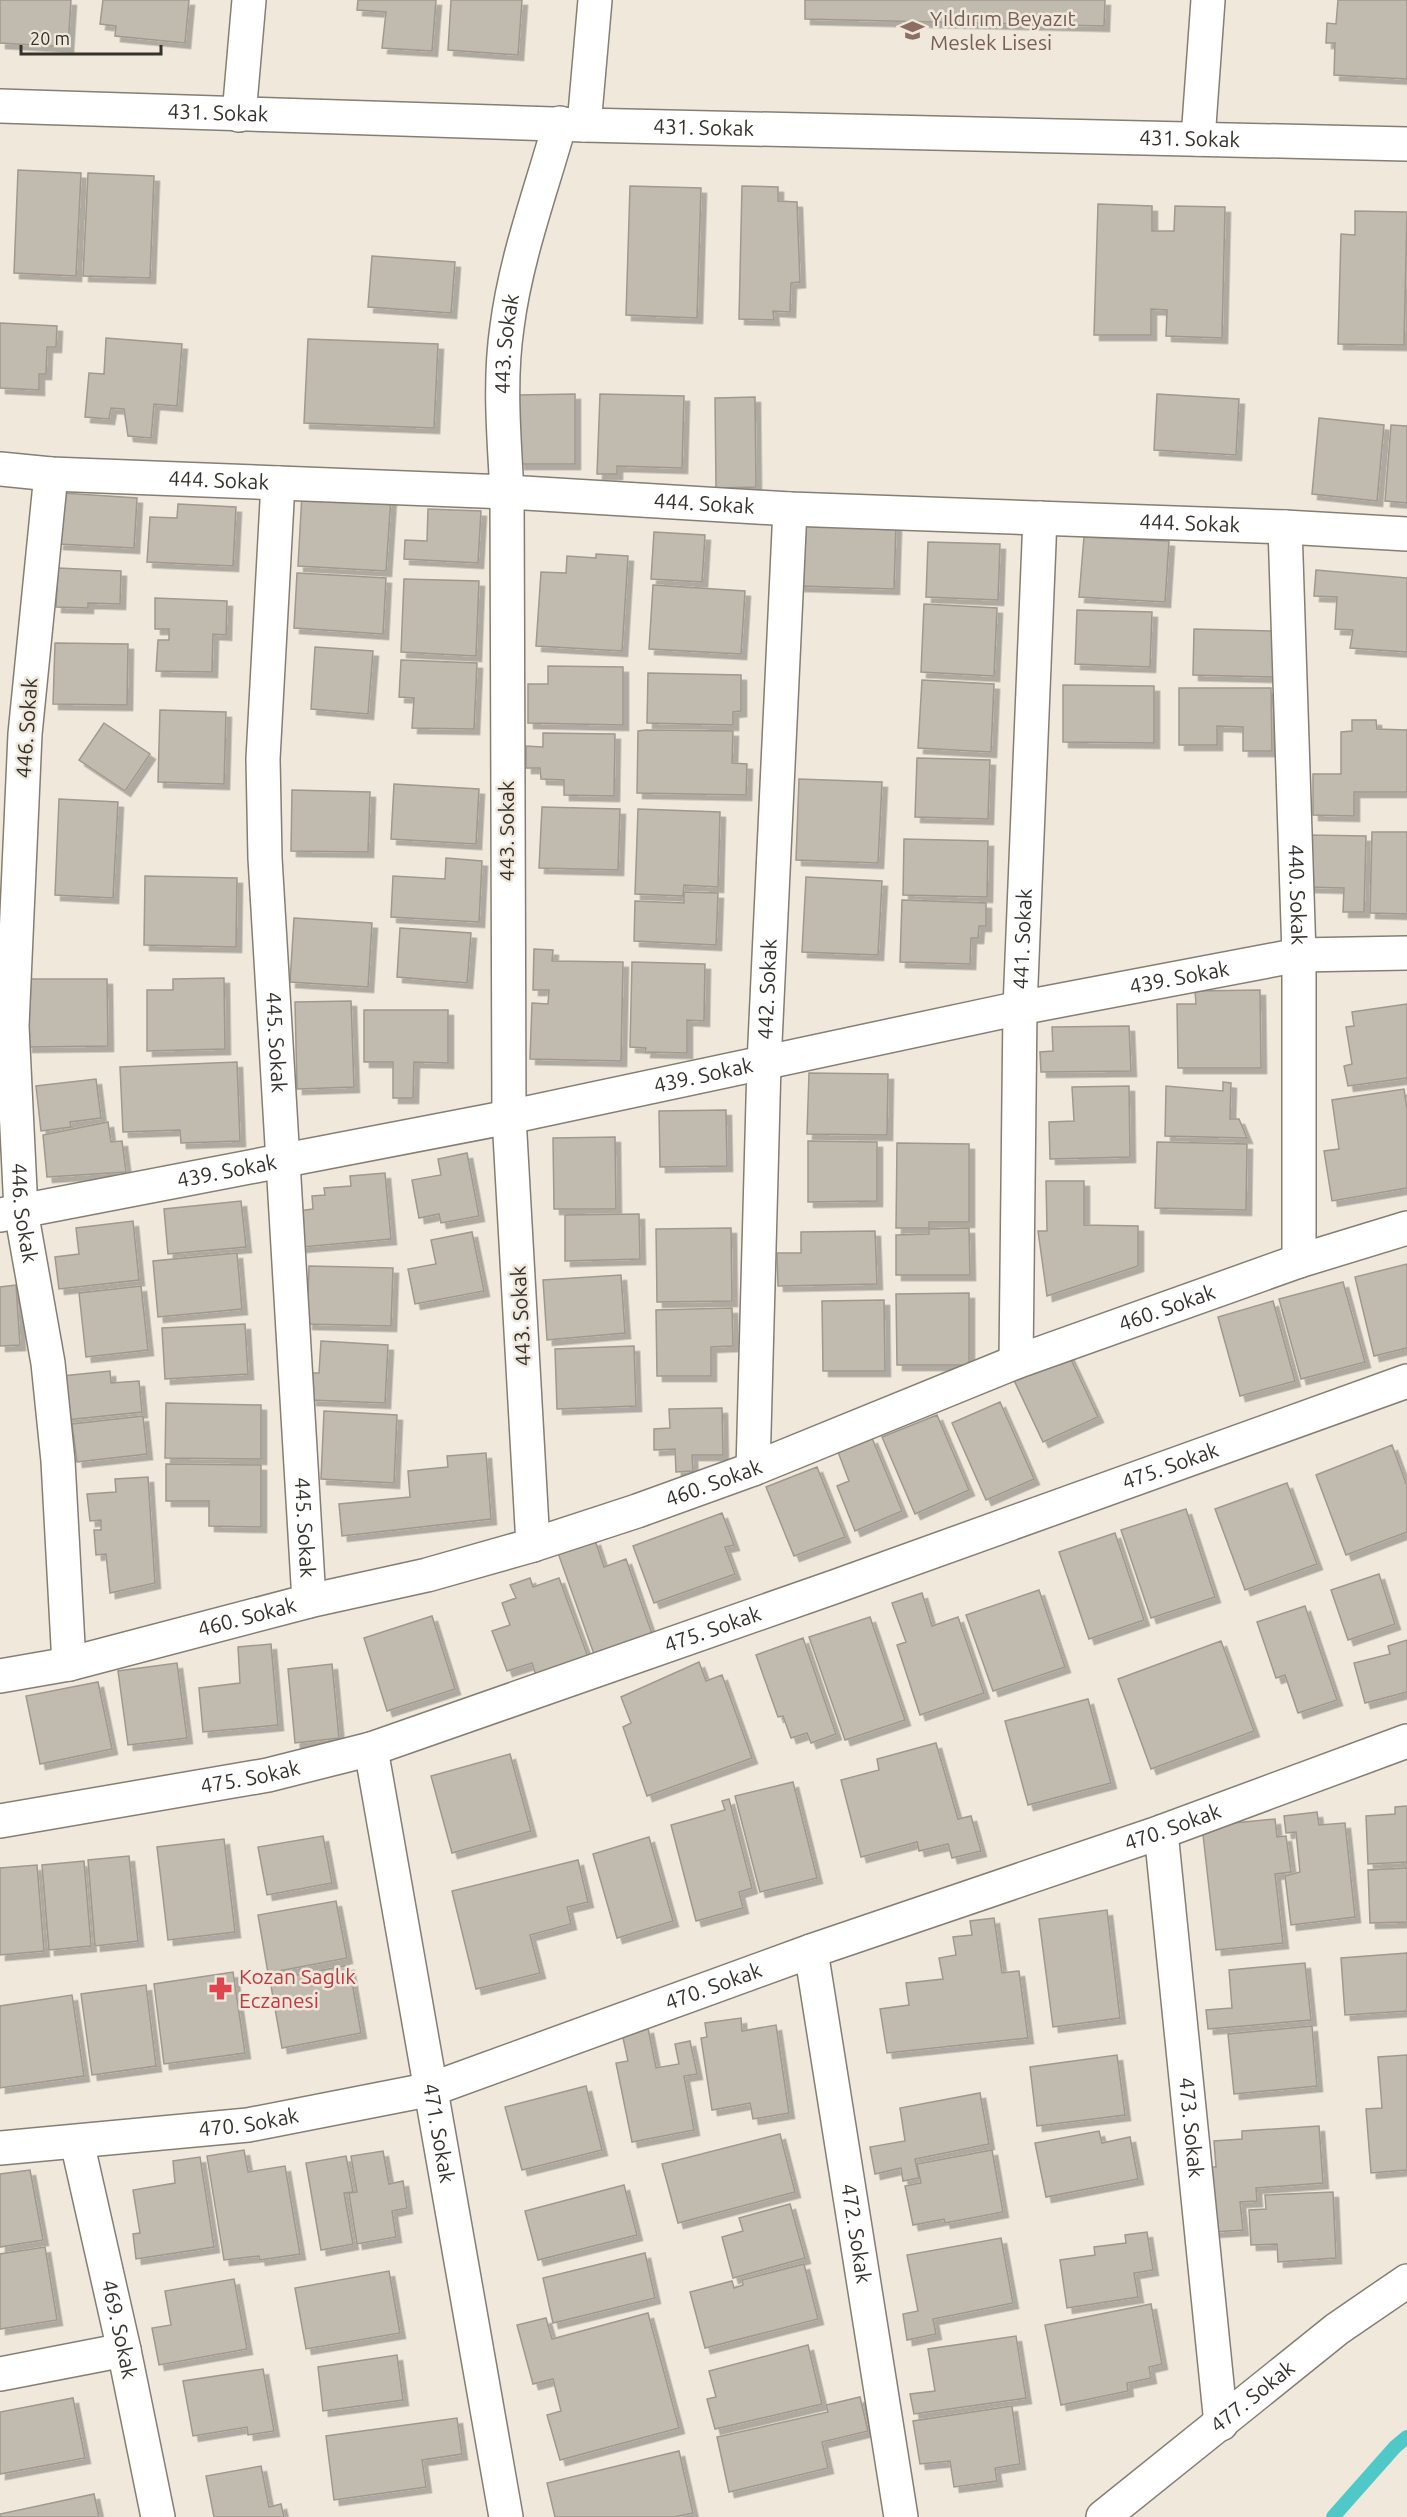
<svg xmlns="http://www.w3.org/2000/svg" width="1407" height="2517" font-family="Ubuntu,sans-serif">
<defs>
<filter id="shadow"><feDropShadow dx="5.5" dy="5.5" stdDeviation="0" flood-color="#0004"/></filter>
</defs>
<rect width="100%" height="100%" fill="#efe8db"/>
<g fill="none" stroke-linecap="round" stroke-linejoin="round">
<path stroke="#50c8c8" stroke-width="14" d="M1333,2517L1395,2447L1407,2437"/>
</g>
<path fill="#c1bbaf" stroke="#a0998e" stroke-width="1.5" filter="url(#shadow)" d="M0,0H71L68,47L0,43Z
M103,0H189L185,43L115,36L116,26L100,24Z
M358,0H436L432,51L382,48L386,12L357,10Z
M451,0H522L518,55L448,50Z
M805,0H1105L1104,26L805,19Z
M1338,0H1407V79L1334,75L1335,43H1326L1327,23L1336,24Z
M18,170L81,173L76,276L14,273Z
M88,173L154,176L150,278L83,276Z
M630,186L701,188L697,318L626,315Z
M742,186L778,187V201L797,202L800,282L791,283L790,312L773,311L774,320L739,319Z
M1098,204L1152,206V231H1174L1175,206L1225,207L1222,338L1166,336L1167,310L1151,309V335H1094Z
M1355,211L1407,212L1404,345L1338,344L1341,234L1355,235Z
M372,256L455,262L451,313L368,307Z
M0,323L57,326L56,347H47L46,374H39V390L0,388Z
M106,338L182,344L177,406L154,404L151,438L128,436L124,409L111,408L109,419L85,417L89,373L104,374Z
M308,339L438,344L434,428L304,423Z
M575,394V464H519L518,395Z
M600,394L684,396L682,468L617,466V474H597Z
M1157,394L1239,399L1236,455L1154,450Z
M755,397L756,487L716,488L715,398Z
M1319,418L1384,425L1377,501L1312,494Z
M1391,425L1407,426V503L1385,501Z
M62,493L137,498L134,548L58,544Z
M302,493L391,497L386,571L298,566Z
M178,504L236,507L233,566L147,562L150,517L177,518Z
M428,509L481,511L478,563L404,559L405,540L427,541Z
M801,522L896,525L894,589L799,586Z
M654,532L705,535L702,582L651,579Z
M1084,537L1169,541L1165,602L1079,597Z
M928,542L1000,544L998,600L926,597Z
M596,554L628,556L622,651L536,646L541,572L566,573L567,556L596,558Z
M58,568L121,571L120,604L88,603V608L56,607Z
M1316,570L1407,578V652L1350,648L1353,630L1335,629L1337,597L1314,596Z
M297,573L386,578L383,634L294,628Z
M404,579L479,581L476,656L401,652Z
M653,585L745,591L741,654L649,649Z
M155,598L227,601L226,635L213,634L212,672L156,671L158,640H169V629H155Z
M924,604L997,608L994,676L921,672Z
M1077,610L1152,612L1150,667L1075,664Z
M1194,629L1275,631L1274,677L1193,675Z
M55,643L128,644L127,705L53,704Z
M315,647L373,651L368,714L311,709Z
M401,660L477,663L474,729L412,728L414,698L399,697Z
M548,666L623,667V725L528,723V684H548Z
M648,673L741,675V711L733,712V725L647,723Z
M922,680L994,684L991,752L918,748Z
M1063,685L1154,686V743L1063,742Z
M1179,688H1271L1272,751H1243V727L1217,726V745H1179Z
M160,710L226,712L224,784L158,782Z
M1352,720H1376L1377,729L1407,730V792H1354V816L1313,815V774H1341V732L1352,731Z
M104,723L150,754L125,791L79,760Z
M646,730L733,731L732,763L747,764L746,795L637,793L638,731Z
M543,733L615,734L614,796L564,795V780L541,779L540,768H526V746L543,747Z
M917,758L990,760L988,819L915,817Z
M799,779L882,782L878,863L796,860Z
M394,784L479,789L476,844L391,839Z
M292,790L370,792L368,852L291,851Z
M59,799L118,802L113,898L55,895Z
M542,807L620,809L618,870L539,868Z
M638,809L720,812L718,887L684,885L683,896L635,894Z
M1372,832H1407V914L1370,913Z
M1307,835L1366,836L1364,912H1343L1344,888L1306,887Z
M904,839L988,841L987,897L903,895Z
M446,858L482,861L479,922L391,917L393,876L445,879Z
M145,876L237,878L236,947L144,945Z
M806,877L882,881L878,955L802,952Z
M684,892L718,893L716,945L634,941L635,901L684,903Z
M902,900L986,903V926H979L978,938H971L970,964L900,962Z
M294,918L372,923L368,987L290,982Z
M400,928L471,933L467,983L397,977Z
M534,949L553,950L552,961L623,962L621,1061L530,1059L532,1003L548,1004L549,990H533Z
M632,962L705,964L704,1021L687,1020V1053L645,1052L646,1048L630,1047Z
M224,978L225,1049L147,1051V990H173V979Z
M27,979H107L108,1046L27,1047Z
M1260,990L1261,1068H1178L1177,1004H1196L1195,991Z
M351,1001L354,1087L297,1089L295,1002Z
M1407,1004V1078L1348,1086L1344,1066L1352,1064L1346,1027L1354,1026L1352,1012Z
M364,1010H448V1063L414,1062L413,1098H393V1062H364Z
M1129,1026L1131,1071L1041,1072L1040,1052L1053,1051L1052,1027Z
M237,1062L240,1141L181,1143L180,1130L123,1132L120,1067Z
M809,1073L888,1074L887,1135L807,1134Z
M96,1079L101,1118L70,1122L71,1127L41,1131L36,1086Z
M1223,1082L1231,1083L1230,1119H1239L1247,1138L1165,1136L1166,1086L1223,1091Z
M1129,1086L1130,1157L1050,1159L1049,1122L1074,1121L1072,1087Z
M1404,1089L1407,1110V1188L1332,1201L1324,1151L1339,1149L1332,1100Z
M726,1110L727,1166L660,1167L659,1111Z
M108,1122L111,1142L122,1141L126,1172L47,1177L43,1135Z
M615,1137L616,1209H554L553,1138Z
M808,1141L877,1142V1201L808,1202Z
M1157,1142L1247,1144L1246,1210L1155,1208Z
M897,1143L969,1144V1222H929V1228H896Z
M467,1153L479,1216L441,1223L439,1214L419,1218L412,1180L441,1175L438,1159Z
M385,1173L391,1239L301,1247L298,1211L313,1209L312,1196L325,1195L324,1188L351,1186L350,1176Z
M1046,1181H1084V1225L1138,1226V1266L1047,1296L1038,1231H1047Z
M241,1201L246,1247L168,1254L164,1209Z
M639,1214L640,1259L565,1261V1215Z
M133,1221L139,1280L59,1289L55,1257L79,1254L76,1228Z
M731,1228L732,1301L657,1302L656,1229Z
M969,1228L970,1275H896V1235L929,1234V1229Z
M875,1231L877,1284L778,1286L777,1253H801V1232Z
M472,1232L484,1291L415,1304L408,1269L436,1264L431,1240Z
M237,1253L242,1309L158,1317L153,1261Z
M1407,1264V1348L1374,1356L1355,1277Z
M309,1266L393,1268L391,1326L307,1324Z
M621,1275L625,1333L547,1340L543,1280Z
M1343,1282L1365,1362L1301,1379L1279,1299Z
M16,1285L20,1345L0,1346V1287Z
M141,1286L148,1350L86,1357L79,1293Z
M969,1293V1365H897L896,1294Z
M884,1300L885,1371H823L822,1301Z
M1273,1301L1295,1381L1240,1396L1218,1317Z
M732,1308L733,1346L711,1347V1376H657L656,1310Z
M245,1324L248,1374L165,1379L162,1328Z
M321,1341L388,1345L385,1403L311,1400L312,1373H319Z
M634,1346L636,1406L557,1409L555,1349Z
M1067,1351L1098,1417L1043,1442L1012,1376Z
M110,1371L111,1383L139,1381L142,1412L66,1420L62,1376Z
M1000,1402L1034,1479L986,1500L952,1423Z
M166,1403L261,1405V1459L165,1458Z
M722,1408L723,1455H692L693,1471L676,1472L675,1449L654,1450V1429L670,1428L669,1409Z
M324,1411L397,1415L394,1483L321,1479Z
M937,1415L969,1490L915,1514L882,1437Z
M143,1416L147,1454L77,1462L72,1424Z
M872,1438L902,1511L855,1531L837,1486L849,1481L838,1452Z
M1392,1445L1407,1486V1532L1346,1555L1316,1475Z
M486,1453L491,1519L342,1536L339,1504L410,1497L408,1471L448,1467L447,1456Z
M166,1464L261,1465V1527L209,1526V1501H166Z
M817,1467L845,1537L794,1556L766,1487Z
M148,1477L155,1583L110,1593L106,1554L96,1555L94,1530H101V1520L90,1521L87,1494L116,1492L115,1479Z
M1287,1483L1317,1564L1245,1590L1215,1509Z
M1186,1509L1215,1597L1151,1618L1121,1530Z
M722,1513L734,1545L725,1547L735,1574L654,1603L633,1546Z
M1115,1533L1144,1620L1089,1639L1059,1552Z
M595,1540L604,1567L626,1559L652,1634L594,1654L558,1553Z
M1379,1574L1395,1624L1348,1640L1331,1590Z
M530,1578L533,1587L559,1578L588,1657L536,1676L532,1663L507,1671L492,1631L510,1625L502,1603L516,1598L510,1585Z
M1039,1590L1065,1667L993,1691L966,1615Z
M922,1593L932,1626L958,1617L984,1693L920,1715L897,1645L906,1642L892,1603Z
M1305,1606L1337,1700L1298,1713L1285,1675L1276,1678L1257,1622Z
M432,1616L455,1689L387,1711L364,1638Z
M870,1617L905,1720L845,1740L809,1637Z
M803,1638L836,1734L811,1743L807,1733L791,1738L783,1716L778,1717L756,1655Z
M1407,1640V1692L1365,1703L1354,1663L1390,1654L1388,1646Z
M1221,1641L1254,1731L1151,1769L1118,1679Z
M271,1644L278,1725L203,1732L199,1688L240,1683L238,1647Z
M699,1662L706,1681L722,1675L752,1758L647,1796L623,1727L631,1723L621,1697Z
M177,1663L187,1738L128,1745L118,1671Z
M332,1664L339,1738L295,1743L288,1669Z
M98,1682L112,1749L40,1764L26,1696Z
M1088,1699L1111,1783L1028,1805L1005,1721Z
M936,1743L958,1819L971,1816L981,1851L952,1858L948,1844L919,1851L917,1842L861,1857L841,1780L879,1770L877,1759Z
M510,1754L531,1831L452,1853L431,1776Z
M793,1782L817,1878L760,1892L735,1796Z
M729,1799L752,1888L739,1892L743,1908L696,1921L671,1825L725,1810L722,1801Z
M1407,1806V1862L1368,1864L1366,1816L1395,1814V1807Z
M1317,1812L1319,1825L1345,1823L1355,1917L1291,1925L1285,1876L1300,1872L1296,1832L1286,1833L1284,1816Z
M1275,1819L1277,1837L1286,1836L1291,1872L1275,1874L1283,1943L1216,1950L1202,1826Z
M323,1836L332,1883L267,1895L258,1847Z
M649,1837L673,1921L617,1938L593,1854Z
M224,1839L235,1932L168,1940L157,1847Z
M129,1856L138,1941L95,1946L88,1860Z
M578,1860L588,1902L567,1907L571,1924L530,1935L540,1973L476,1989L452,1891Z
M84,1861L91,1946L49,1950L42,1865Z
M37,1865L44,1951L0,1955V1868Z
M1407,1868V1922L1370,1923L1368,1870Z
M336,1901L347,1958L268,1973L258,1915Z
M1107,1910L1120,2018L1053,2027L1039,1919Z
M994,1918L1002,1973L1019,1971L1028,2038L887,2053L880,2009L909,2005L906,1983L943,1979L939,1958L956,1955L953,1937L972,1935L970,1921Z
M1407,1953V2011L1345,2015L1341,1958Z
M1305,1963L1311,2020L1208,2029L1206,2010L1232,2008L1229,1970Z
M349,1965L361,2033L282,2048L270,1980Z
M233,1972L245,2053L164,2064L154,1984Z
M146,1985L156,2066L92,2075L81,1994Z
M72,1995L84,2076L0,2088V2006Z
M741,2018L742,2031L776,2025L789,2113L753,2119L750,2103L712,2110L701,2038L707,2037L705,2023Z
M1312,2026L1317,2086L1234,2094L1228,2034Z
M648,2028L656,2068L679,2064L675,2044L690,2041L697,2074L684,2076L694,2130L632,2142L616,2063L628,2061L622,2033Z
M1117,2055L1125,2115L1037,2126L1030,2067Z
M1407,2055V2170L1371,2173L1366,2109L1382,2108L1378,2057Z
M586,2086L602,2150L522,2170L505,2107Z
M980,2093L989,2144L915,2159L919,2178L903,2181L901,2168L875,2174L870,2147L905,2141L900,2108Z
M1319,2126L1323,2183L1256,2188L1257,2201L1240,2202L1243,2230L1214,2232L1209,2167H1216L1214,2141L1242,2139V2131Z
M1099,2131L1102,2143L1130,2137L1138,2179L1046,2197L1035,2143Z
M780,2134L795,2192L678,2223L662,2164Z
M244,2150L248,2172L285,2166L300,2254L260,2260L259,2256L224,2260L207,2156Z
M992,2150L1003,2212L945,2223L944,2219L913,2225L905,2186L921,2183L917,2164Z
M383,2151L389,2184L403,2181L407,2208L392,2211L396,2237L357,2244L349,2193L357,2192L351,2156Z
M346,2156L353,2192L344,2193L353,2244L321,2250L306,2163Z
M200,2157L214,2247L136,2259L133,2234L140,2233L133,2190L175,2183L173,2161Z
M30,2170L43,2240L0,2247V2174Z
M624,2185L637,2235L538,2260L525,2211Z
M1333,2192L1336,2258L1278,2262L1277,2244L1251,2245L1249,2210L1266,2209L1265,2195Z
M790,2204L805,2258L733,2278L722,2237L743,2231L739,2218Z
M1147,2232L1153,2270L1134,2273L1138,2297L1067,2308L1060,2260L1095,2255L1094,2247L1126,2243L1125,2235Z
M1001,2238L1013,2303L933,2319L936,2334L907,2340L903,2314L918,2311L907,2255Z
M45,2247L57,2320L0,2329V2254Z
M645,2253L655,2298L553,2323L543,2278Z
M804,2264L818,2319L705,2348L690,2292L732,2281L734,2288L743,2285L742,2280Z
M389,2271L400,2333L306,2349L295,2288Z
M234,2279L247,2349L159,2365L152,2328L171,2325L165,2291Z
M1151,2304L1162,2364L1149,2367L1151,2378L1127,2383L1128,2391L1061,2405L1045,2325Z
M648,2313L679,2428L560,2460L547,2415L561,2411L553,2379L533,2384L517,2325L546,2318L552,2339Z
M1016,2336L1026,2398L914,2414L910,2394L935,2391L928,2349Z
M808,2345L822,2404L715,2429L707,2399L716,2397L709,2371Z
M397,2355L403,2400L323,2411L318,2367Z
M263,2369L274,2431L248,2435L247,2427L193,2436L183,2381Z
M860,2397L868,2431L822,2442L828,2468L729,2492L717,2437L828,2412L826,2405Z
M73,2398L85,2458L0,2474V2412Z
M1012,2406L1020,2464L995,2468L997,2481L954,2487L950,2461L920,2464L913,2421Z
M457,2418L462,2454L422,2460L426,2487L334,2500L326,2436Z
M679,2451L693,2513L674,2517H555L547,2483Z
M261,2466L269,2507L281,2504L284,2517H214L206,2476Z
M94,2494L99,2517H0V2514Z"/>
<g fill="none" stroke-linecap="round" stroke-linejoin="round">
<defs>
<g id="street">
<path id="s1" d="M0,106L584,125L1407,144"/>
<path d="M239,115L249,0"/>
<path d="M584,125L595,0"/>
<path d="M1198,139L1208,0"/>
<path id="s2" d="M0,469L51,474L507,492L790,509L1285,527L1407,534"/>
<path id="s3" d="M51,474L25,734L12,1026L21,1211L48,1363L58,1461L69,1664"/>
<path id="s4" d="M278,483L263,759L265,858L309,1601"/>
<path id="s5" d="M1285,527L1299,955V1261"/>
<path id="s6" d="M0,1215L509,1117L1020,1008L1299,955L1407,953"/>
<path id="s7" d="M1016,1362L1020,1008L1040,518"/>
<path id="s8" d="M753,1469L764,1064L790,509"/>
<path id="s9" d="M533,1545L509,1117L507,492C504,437 499,381 507,327C516,257 541,191 560,123"/>
<path id="s10" d="M0,1676L69,1664L309,1601L427,1575L533,1545L637,1511L753,1469L1016,1362L1299,1261L1407,1228"/>
<path id="s11" d="M371,1749L506,2517"/>
<path id="s12" d="M0,1821L268,1775L371,1749L834,1587L1407,1381"/>
<path id="s13" d="M1161,1832L1221,2424"/>
<path id="s14" d="M811,1951L901,2517"/>
<path id="s15" d="M77,2142L124,2350L158,2517"/>
<path id="s16" d="M0,2148L248,2125L432,2089L811,1951L1161,1832L1407,1741"/>
<path d="M0,2374L124,2350"/>
<path id="s17" d="M1103,2517L1337,2329L1407,2281"/>
</g>
</defs>
<use href="#street" stroke="#857e73" stroke-width="36"/>
<use href="#street" stroke="#fff" stroke-width="33"/>
</g>
<defs>
<symbol id="school-bare" viewBox="-9 -9 18 18"><path d="M0-5L7-2L0 1L-7-2ZM-4 1L0 2.5L4 1V4Q0 6-4 4Z" fill="#8d6e63" stroke="#efe8db" stroke-width="2.5" paint-order="stroke"/></symbol>
<symbol id="pharmacy-bare" viewBox="-9 -9 18 18"><path d="M-2-6h4v4h4v4h-4v4h-4v-4h-4v-4h4Z" fill="#e0444e" stroke="#efe8db" stroke-width="2.5" paint-order="stroke"/></symbol>
</defs>
<g fill-rule="evenodd">
<use href="#school-bare" x="896" y="14" width="33" height="33"/>
<use href="#pharmacy-bare" x="204" y="1972" width="33" height="33"/>
</g>
<g text-anchor="middle" stroke-width="5" stroke-linejoin="round" paint-order="stroke">
<g font-size="21" fill="#785e54" stroke="#efe8db" text-anchor="start">
<text x="930" y="26">Yıldırım Beyazıt<tspan x="930" dy="24">Meslek Lisesi</tspan></text>
</g>
<g font-size="21" fill="#35322e" stroke="#efe8db">
<text dy="7" stroke="none"><textPath href="#s1" startOffset="218">431. Sokak</textPath></text>
<text dy="7" stroke="none"><textPath href="#s1" startOffset="704">431. Sokak</textPath></text>
<text dy="7" stroke="none"><textPath href="#s1" startOffset="1190">431. Sokak</textPath></text>
<text dy="7" stroke="none"><textPath href="#s9" startOffset="1202">443. Sokak</textPath></text>
<text dy="7" stroke="none"><textPath href="#s2" startOffset="219">444. Sokak</textPath></text>
<text dy="7" stroke="none"><textPath href="#s2" startOffset="705">444. Sokak</textPath></text>
<text dy="7" stroke="none"><textPath href="#s2" startOffset="1191">444. Sokak</textPath></text>
<text transform="translate(27 728) rotate(-86)" y="7">446. Sokak</text>
<text transform="translate(507 831) rotate(-90)" y="7">443. Sokak</text>
<text dy="7" stroke="none"><textPath href="#s5" startOffset="368">440. Sokak</textPath></text>
<text dy="7" stroke="none"><textPath href="#s7" startOffset="423">441. Sokak</textPath></text>
<text dy="7" stroke="none"><textPath href="#s6" startOffset="1203">439. Sokak</textPath></text>
<text dy="7" stroke="none"><textPath href="#s8" startOffset="480">442. Sokak</textPath></text>
<text dy="7" stroke="none"><textPath href="#s4" startOffset="560">445. Sokak</textPath></text>
<text dy="7" stroke="none"><textPath href="#s6" startOffset="717">439. Sokak</textPath></text>
<text dy="7" stroke="none"><textPath href="#s6" startOffset="231">439. Sokak</textPath></text>
<text dy="7" stroke="none"><textPath href="#s3" startOffset="741">446. Sokak</textPath></text>
<text dy="7" stroke="none"><textPath href="#s10" startOffset="1226">460. Sokak</textPath></text>
<text transform="translate(521 1316) rotate(-93)" y="7">443. Sokak</text>
<text dy="7" stroke="none"><textPath href="#s12" startOffset="1226">475. Sokak</textPath></text>
<text dy="7" stroke="none"><textPath href="#s10" startOffset="740">460. Sokak</textPath></text>
<text dy="7" stroke="none"><textPath href="#s4" startOffset="1046">445. Sokak</textPath></text>
<text dy="7" stroke="none"><textPath href="#s10" startOffset="254">460. Sokak</textPath></text>
<text dy="7" stroke="none"><textPath href="#s12" startOffset="740">475. Sokak</textPath></text>
<text dy="7" stroke="none"><textPath href="#s12" startOffset="254">475. Sokak</textPath></text>
<text dy="7" stroke="none"><textPath href="#s16" startOffset="1222">470. Sokak</textPath></text>
<text dy="7" stroke="none"><textPath href="#s16" startOffset="736">470. Sokak</textPath></text>
<text dy="7" stroke="none"><textPath href="#s16" startOffset="250">470. Sokak</textPath></text>
<text dy="7" stroke="none"><textPath href="#s13" startOffset="297">473. Sokak</textPath></text>
<text dy="7" stroke="none"><textPath href="#s11" startOffset="390">471. Sokak</textPath></text>
<text dy="7" stroke="none"><textPath href="#s14" startOffset="286">472. Sokak</textPath></text>
<text dy="7" stroke="none"><textPath href="#s15" startOffset="192">469. Sokak</textPath></text>
<text dy="7" stroke="none"><textPath href="#s17" startOffset="192">477. Sokak</textPath></text>
</g>
<g font-size="21" fill="#be3a42" stroke="#efe8db" text-anchor="start">
<text x="239" y="1984">Kozan Saglık<tspan x="239" dy="24">Eczanesi</tspan></text>
</g>
</g>
<path d="M21 45v9h140v-9" fill="none" stroke="#35322e" stroke-width="3"/>
<text x="30" y="45" font-size="18" fill="#35322e" stroke="#efe8db" stroke-width="4.5" paint-order="stroke">20 m</text>
</svg>
